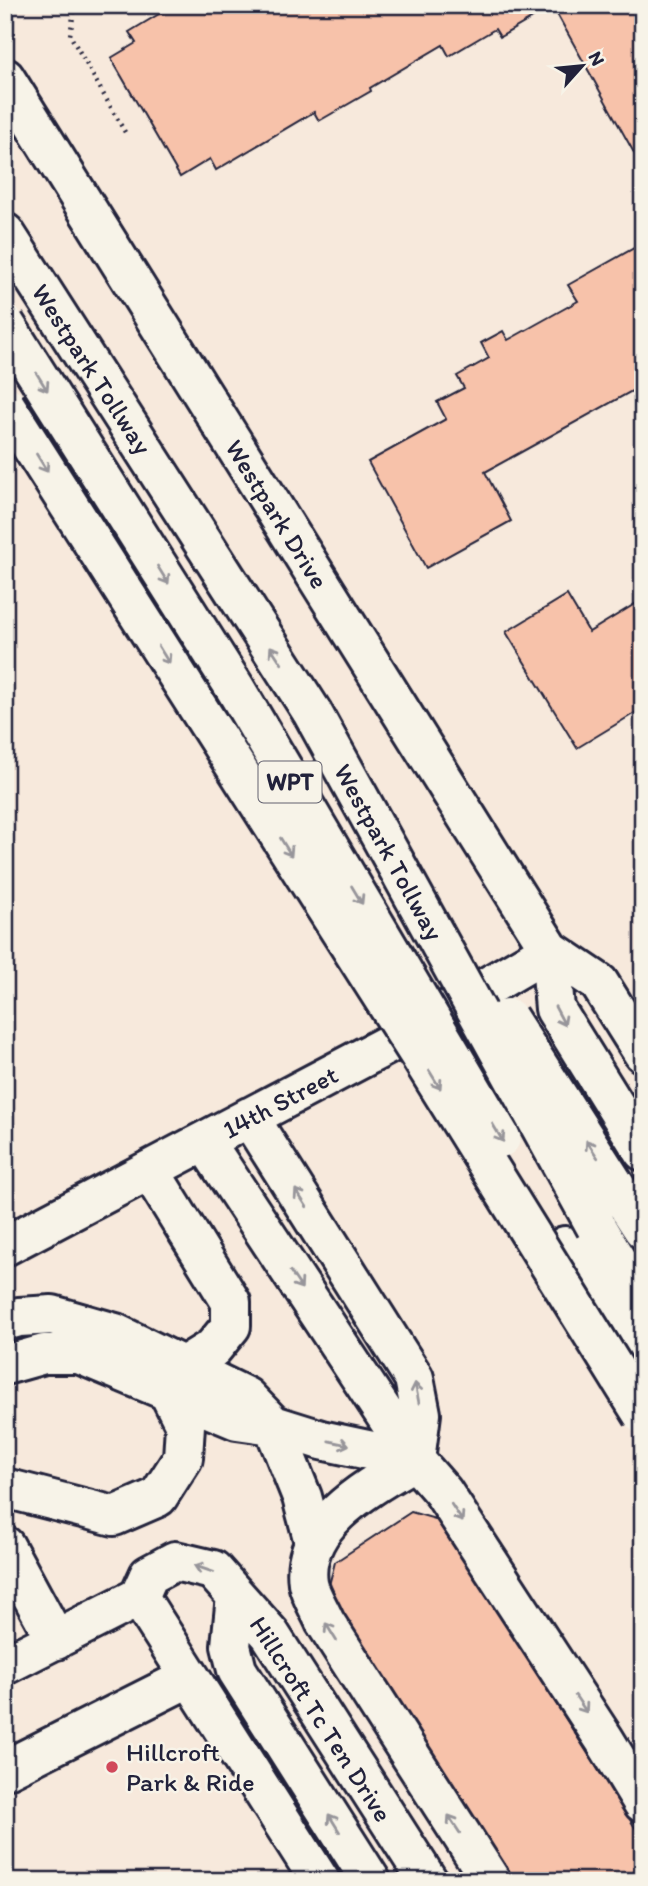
<svg xmlns="http://www.w3.org/2000/svg" width="648" height="1886" font-family="Itim,sans-serif">
<rect width="100%" height="100%" fill="#f7e9dc"/>
<filter id="ink" filterUnits="userSpaceOnUse"><feTurbulence type="fractalNoise" baseFrequency=".0143" numOctaves="2"/><feDisplacementMap in="SourceGraphic" scale="14" xChannelSelector="R" yChannelSelector="G"/><feConvolveMatrix kernelMatrix="1 2 1 2 8 2 1 2 1" color-interpolation-filters="sRGB"/></filter>
<g filter="url(#ink)">
<path fill="#f7c2aa" stroke="#22223b" stroke-width="2" d="M174,5H530L536,16L500,37L495,29L449,56L443,45L370,88L371,91L319,121L314,112L216,170L210,159L180,177L111,58L136,43L129,32Z
M552,5H643V169Z
M643,243V385L485,472L511,521L426,568L368,462L446,419L437,402L464,388L457,376L489,358L481,343L503,331L508,340L578,301L568,285Z
M567,595L589,632L643,599V708L577,748L506,632Z
M411,1512L439,1520L643,1840V1881H513L328,1589L335,1562Z"/>
<g fill="none" stroke-linecap="round" stroke-linejoin="round">
<defs>
<path id="minor" d="M249,1117L414,1378L421,1414L415,1460
M205,1142L415,1460L443,1492L604,1739L643,1803
M5,1246L389,1044L550,950
M415,1460C373,1485 299,1523 308,1583C310,1595 320,1610 325,1622L491,1881
M5,1546L56,1640
M236,1596L231,1646L237,1670L371,1881
M139,1597L149,1575L175,1561L213,1570L270,1634L428,1881
M139,1597L320,1881
M5,1665L139,1597
M5,1770L190,1677"/>
<path id="major" d="M5,78L550,950L599,983L643,1053
M550,950L555,1009L643,1151"/>
<path id="highway" d="M5,233L312,712
M150,1171L231,1302V1326L213,1348L184,1366
M628,1206L643,1229
M596,1227L643,1304
M565,1246L643,1371
M5,1321L19,1317L52,1315L115,1333L246,1397L273,1425L302,1497L314,1542
M5,1365L44,1354H79L237,1420L273,1425L321,1440L415,1460
M5,1488L114,1516L158,1497L183,1458L185,1425L169,1393"/>
</defs>
<use href="#minor" stroke="#22223b" stroke-width="44"/>
<use href="#major" stroke="#22223b" stroke-width="44"/>
<use href="#highway" stroke="#22223b" stroke-width="44"/>
<path stroke="#22223b" stroke-width="4.5" stroke-dasharray="2 5" stroke-linecap="butt" d="M75,5L70,35L126,134"/>
<use href="#minor" stroke="#f7f3e8" stroke-width="38"/>
<use href="#major" stroke="#f7f3e8" stroke-width="38"/>
<use href="#highway" stroke="#f7f3e8" stroke-width="38"/>
<defs>
<path id="highway-bridge" d="M5,324L235,688L501,1138
M5,405L420,1056L643,1415
M312,712L596,1227
M508,1018L628,1206"/>
</defs>
<use href="#highway-bridge" stroke="#22223b" stroke-width="44" stroke-linecap="butt"/>
<use href="#highway-bridge" stroke="#f7f3e8" stroke-width="38"/>
</g>
<defs><path id="oneway-shaft" d="M-6 0H5M1.5-3L5.5 0L1.5 3" fill="none" stroke-width="1.6" stroke-linecap="round" stroke-linejoin="round" transform="scale(1.75)"/></defs>
<g stroke="#97959a">
<use href="#oneway-shaft" transform="translate(42 382) rotate(58)"/>
<use href="#oneway-shaft" transform="translate(42 463) rotate(58)"/>
<use href="#oneway-shaft" transform="translate(163 575) rotate(58)"/>
<use href="#oneway-shaft" transform="translate(164 655) rotate(58)"/>
<use href="#oneway-shaft" transform="translate(276 655) rotate(-123)"/>
<use href="#oneway-shaft" transform="translate(286 847) rotate(58)"/>
<use href="#oneway-shaft" transform="translate(357 895) rotate(59)"/>
<use href="#oneway-shaft" transform="translate(560 1016) rotate(62)"/>
<use href="#oneway-shaft" transform="translate(435 1080) rotate(58)"/>
<use href="#oneway-shaft" transform="translate(498 1133) rotate(59)"/>
<use href="#oneway-shaft" transform="translate(592 1149) rotate(-123)"/>
<use href="#oneway-shaft" transform="translate(301 1198) rotate(-123)"/>
<use href="#oneway-shaft" transform="translate(296 1280) rotate(56)"/>
<use href="#oneway-shaft" transform="translate(417 1393) rotate(-101)"/>
<use href="#oneway-shaft" transform="translate(339 1443) rotate(12)"/>
<use href="#oneway-shaft" transform="translate(457 1513) rotate(57)"/>
<use href="#oneway-shaft" transform="translate(204 1569) rotate(-161)"/>
<use href="#oneway-shaft" transform="translate(331 1632) rotate(-122)"/>
<use href="#oneway-shaft" transform="translate(581 1704) rotate(56)"/>
<use href="#oneway-shaft" transform="translate(334 1823) rotate(-122)"/>
<use href="#oneway-shaft" transform="translate(454 1824) rotate(-123)"/>
</g>
</g>
<circle fill="#d1495b" stroke="#f7f3e8" stroke-width="2.5" cx="112" cy="1767" r="7"/>
<g text-anchor="middle" stroke-width="5" stroke-linejoin="round" paint-order="stroke">
<rect fill="#f7f3e8" stroke="#62616f" stroke-width="2" x="258.5" y="761.5" width="63" height="41" rx="5"/>
<g font-size="24" font-weight="bold" fill="#22223b">
<text x="290" y="790">WPT</text>
</g>
<g font-size="26" fill="#22223b" stroke="#f7f3e8">
<text transform="translate(92 369) rotate(57)" y="9">Westpark Tollway</text>
<text transform="translate(277 514) rotate(58)" y="9">Westpark Drive</text>
<text transform="translate(389 852) rotate(61)" y="9">Westpark Tollway</text>
<text transform="translate(280 1102) rotate(-28)" y="9">14th Street</text>
<text transform="translate(321 1719) rotate(57)" y="9">Hillcroft Tc Ten Drive</text>
</g>
<g font-size="26" fill="#22223b" stroke="#f7f3e8" text-anchor="start">
<text x="126" y="1761">Hillcroft<tspan x="126" dy="30">Park &amp; Ride</tspan></text>
</g>
</g>
<rect width="648" height="1886" fill="none" stroke="#f7f3e8" stroke-width="28"/>
<rect x="14" y="14" width="620" height="1858" fill="none" stroke="#22223b" stroke-width="2.5" filter="url(#ink)"/>
<g transform="translate(582 66) rotate(63)" stroke="#f7f3e8" stroke-width="5" paint-order="stroke">
<path d="M0-5L12 26L0 18L-12 26Z" fill="#22223b"/>
<text y="-10" font-size="19" font-weight="bold" text-anchor="middle" fill="#22223b">N</text>
</g>
</svg>
